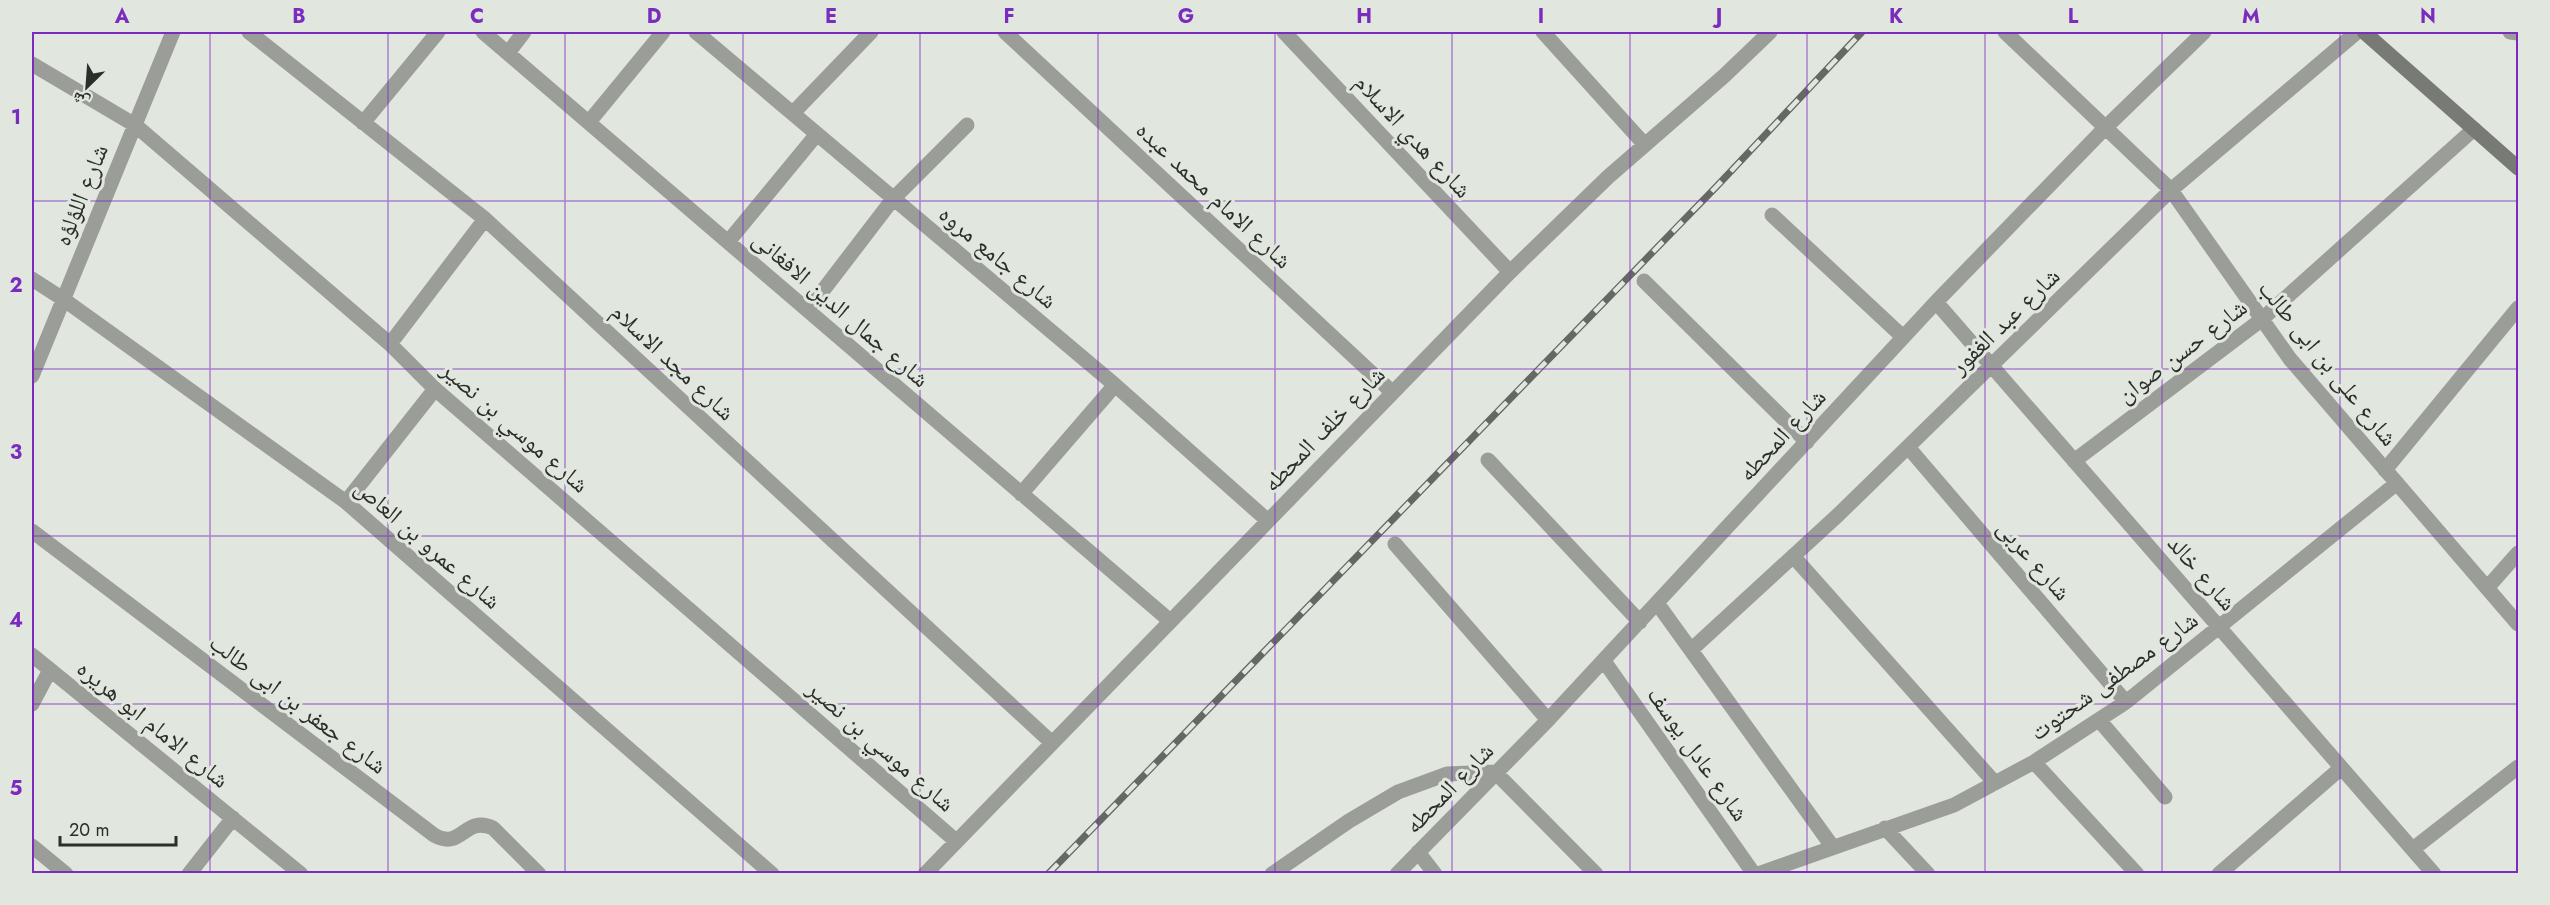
<svg xmlns="http://www.w3.org/2000/svg" width="2550" height="905" font-family="Jost,'Noto Naskh Arabic',sans-serif">
<rect width="100%" height="100%" fill="#e1e7de"/>
<g fill="none" stroke-linecap="round" stroke-linejoin="round">
<path stroke="#9b9d99" stroke-width="15" d="M249,32L485,219L1051,742
M483,32L1169,620
M696,32L1115,385L1267,520
M1005,32L1392,392
M1284,32L1510,272
M1543,32L1645,145
M2005,32L2171,190L2290,359L2518,624
M2510,32L2518,33
M508,53L524,32
M32,64L135,125L390,344L435,389L956,841
M793,113L871,32
M589,122L663,32
M363,123L438,32
M1772,215L1903,337
M728,242L817,134
M32,279L63,299L346,502L772,874
M1644,281L1807,442
M1936,302L2434,874
M808,310L893,199L967,125
M390,344L485,219
M32,376L173,32
M1908,447L2126,702
M1488,460L1640,622
M2074,461L2261,320L2474,129
M2385,470L2518,308
M1021,494L1115,385
M346,502L435,389
M32,531L434,835C462,851 464,815 493,828L539,874
M1395,544L1548,720
M1793,556L1995,783
M2487,588L2518,553
M1657,603L1832,846
M1691,650L1838,515L2171,190L2357,32
M32,655L301,874
M1604,661L1754,874
M32,704L50,670
M2099,720L2165,797
M2034,762L2137,874
M1885,828L1928,874
M32,846L66,874
M2413,849L2518,767
M1418,852L1435,874
M189,874L233,818
M925,874L1510,272L1608,177L1724,76L1770,32
M1272,874L1349,821L1398,792L1447,774L1495,772L1596,874
M1397,874L1548,720L1936,302L2105,128L2204,32
M1758,874L1954,805L2034,762L2126,702L2397,483
M2219,874L2341,768"/>
<path stroke="#777a75" stroke-width="15" d="M2364,32L2518,168"/>
<defs>
<path id="rail" d="M1048,874L1717,186L1862,32"/>
</defs>
<use href="#rail" stroke="#656864" stroke-width="7"/>
<use href="#rail" stroke="#e1e7de" stroke-width="4.5" stroke-dasharray="14" stroke-linecap="butt"/>
</g>
<path fill="none" stroke="#7b2cbf" stroke-width="1.5" stroke-opacity="0.55" d="M210,32V874M388,32V874M565,32V874M743,32V874M920,32V874M1098,32V874M1275,32V874M1452,32V874M1630,32V874M1807,32V874M1985,32V874M2162,32V874M2340,32V874M32,201H2518M32,369H2518M32,536H2518M32,704H2518"/>
<g text-anchor="middle" stroke-width="6" stroke-linejoin="round" paint-order="stroke">
<g font-size="24" fill="#2c2e2b" stroke="#e1e7de">
<text transform="translate(1413 136) rotate(47)" y="8">شارع هدي الاسلام</text>
<text transform="translate(81 195) rotate(-68)" y="8">شارع اللؤلؤه</text>
<text transform="translate(1214 195) rotate(43)" y="8">شارع الامام محمد عبده</text>
<text transform="translate(998 257) rotate(40)" y="8">شارع جامع مروه</text>
<text transform="translate(841 309) rotate(41)" y="8">شارع جمال الدين الافغانى</text>
<text transform="translate(2005 321) rotate(-44)" y="8">شارع عبد الغفور</text>
<text transform="translate(2182 351) rotate(-37)" y="8">شارع حسن صوان</text>
<text transform="translate(673 362) rotate(43)" y="8">شارع مجد الاسلام</text>
<text transform="translate(2328 363) rotate(51)" y="8">شارع على بن ابى طالب</text>
<text transform="translate(515 427) rotate(41)" y="8">شارع موسي بن نصير</text>
<text transform="translate(1324 429) rotate(-46)" y="8">شارع خلف المحطه</text>
<text transform="translate(1782 435) rotate(-47)" y="8">شارع المحطه</text>
<text transform="translate(428 544) rotate(41)" y="8">شارع عمرو بن العاص</text>
<text transform="translate(2034 560) rotate(49)" y="8">شارع عربى</text>
<text transform="translate(2202 573) rotate(49)" y="8">شارع خالد</text>
<text transform="translate(2114 676) rotate(-36)" y="8">شارع مصطفى شحتوت</text>
<text transform="translate(298 704) rotate(37)" y="8">شارع جعفر بن ابى طالب</text>
<text transform="translate(153 724) rotate(39)" y="8">شارع الامام ابو هريره</text>
<text transform="translate(881 746) rotate(41)" y="8">شارع موسي بن نصير</text>
<text transform="translate(1698 754) rotate(55)" y="8">شارع عادل يوسف</text>
<text transform="translate(1449 788) rotate(-46)" y="8">شارع المحطه</text>
</g>
</g>
<rect width="2550" height="905" fill="none" stroke="#e1e7de" stroke-width="66"/>
<g transform="translate(87 87) rotate(205)" stroke="#e1e7de" stroke-width="4.5" paint-order="stroke">
<path d="M0-4.5L10 22L0 15L-10 22Z" fill="#2c2e2b"/>
<text y="-9" font-size="16" font-weight="bold" text-anchor="middle" fill="#2c2e2b">ش</text>
</g>
<path d="M60 836v9h116v-9" fill="none" stroke="#2c2e2b" stroke-width="3"/>
<text x="69" y="836" font-size="18" fill="#2c2e2b" stroke="#e1e7de" stroke-width="4.5" paint-order="stroke">20 m</text>
<rect x="33" y="33" width="2484" height="839" fill="none" stroke="#7b2cbf" stroke-width="2"/>
<g font-size="20" text-anchor="middle" font-weight="bold" fill="#7b2cbf">
<text x="122" y="23">A</text>
<text x="299" y="23">B</text>
<text x="477" y="23">C</text>
<text x="654" y="23">D</text>
<text x="831" y="23">E</text>
<text x="1009" y="23">F</text>
<text x="1186" y="23">G</text>
<text x="1364" y="23">H</text>
<text x="1541" y="23">I</text>
<text x="1719" y="23">J</text>
<text x="1896" y="23">K</text>
<text x="2073" y="23">L</text>
<text x="2251" y="23">M</text>
<text x="2428" y="23">N</text>
<text x="16" y="124">1</text>
<text x="16" y="292">2</text>
<text x="16" y="459">3</text>
<text x="16" y="627">4</text>
<text x="16" y="795">5</text>
</g>
</svg>
